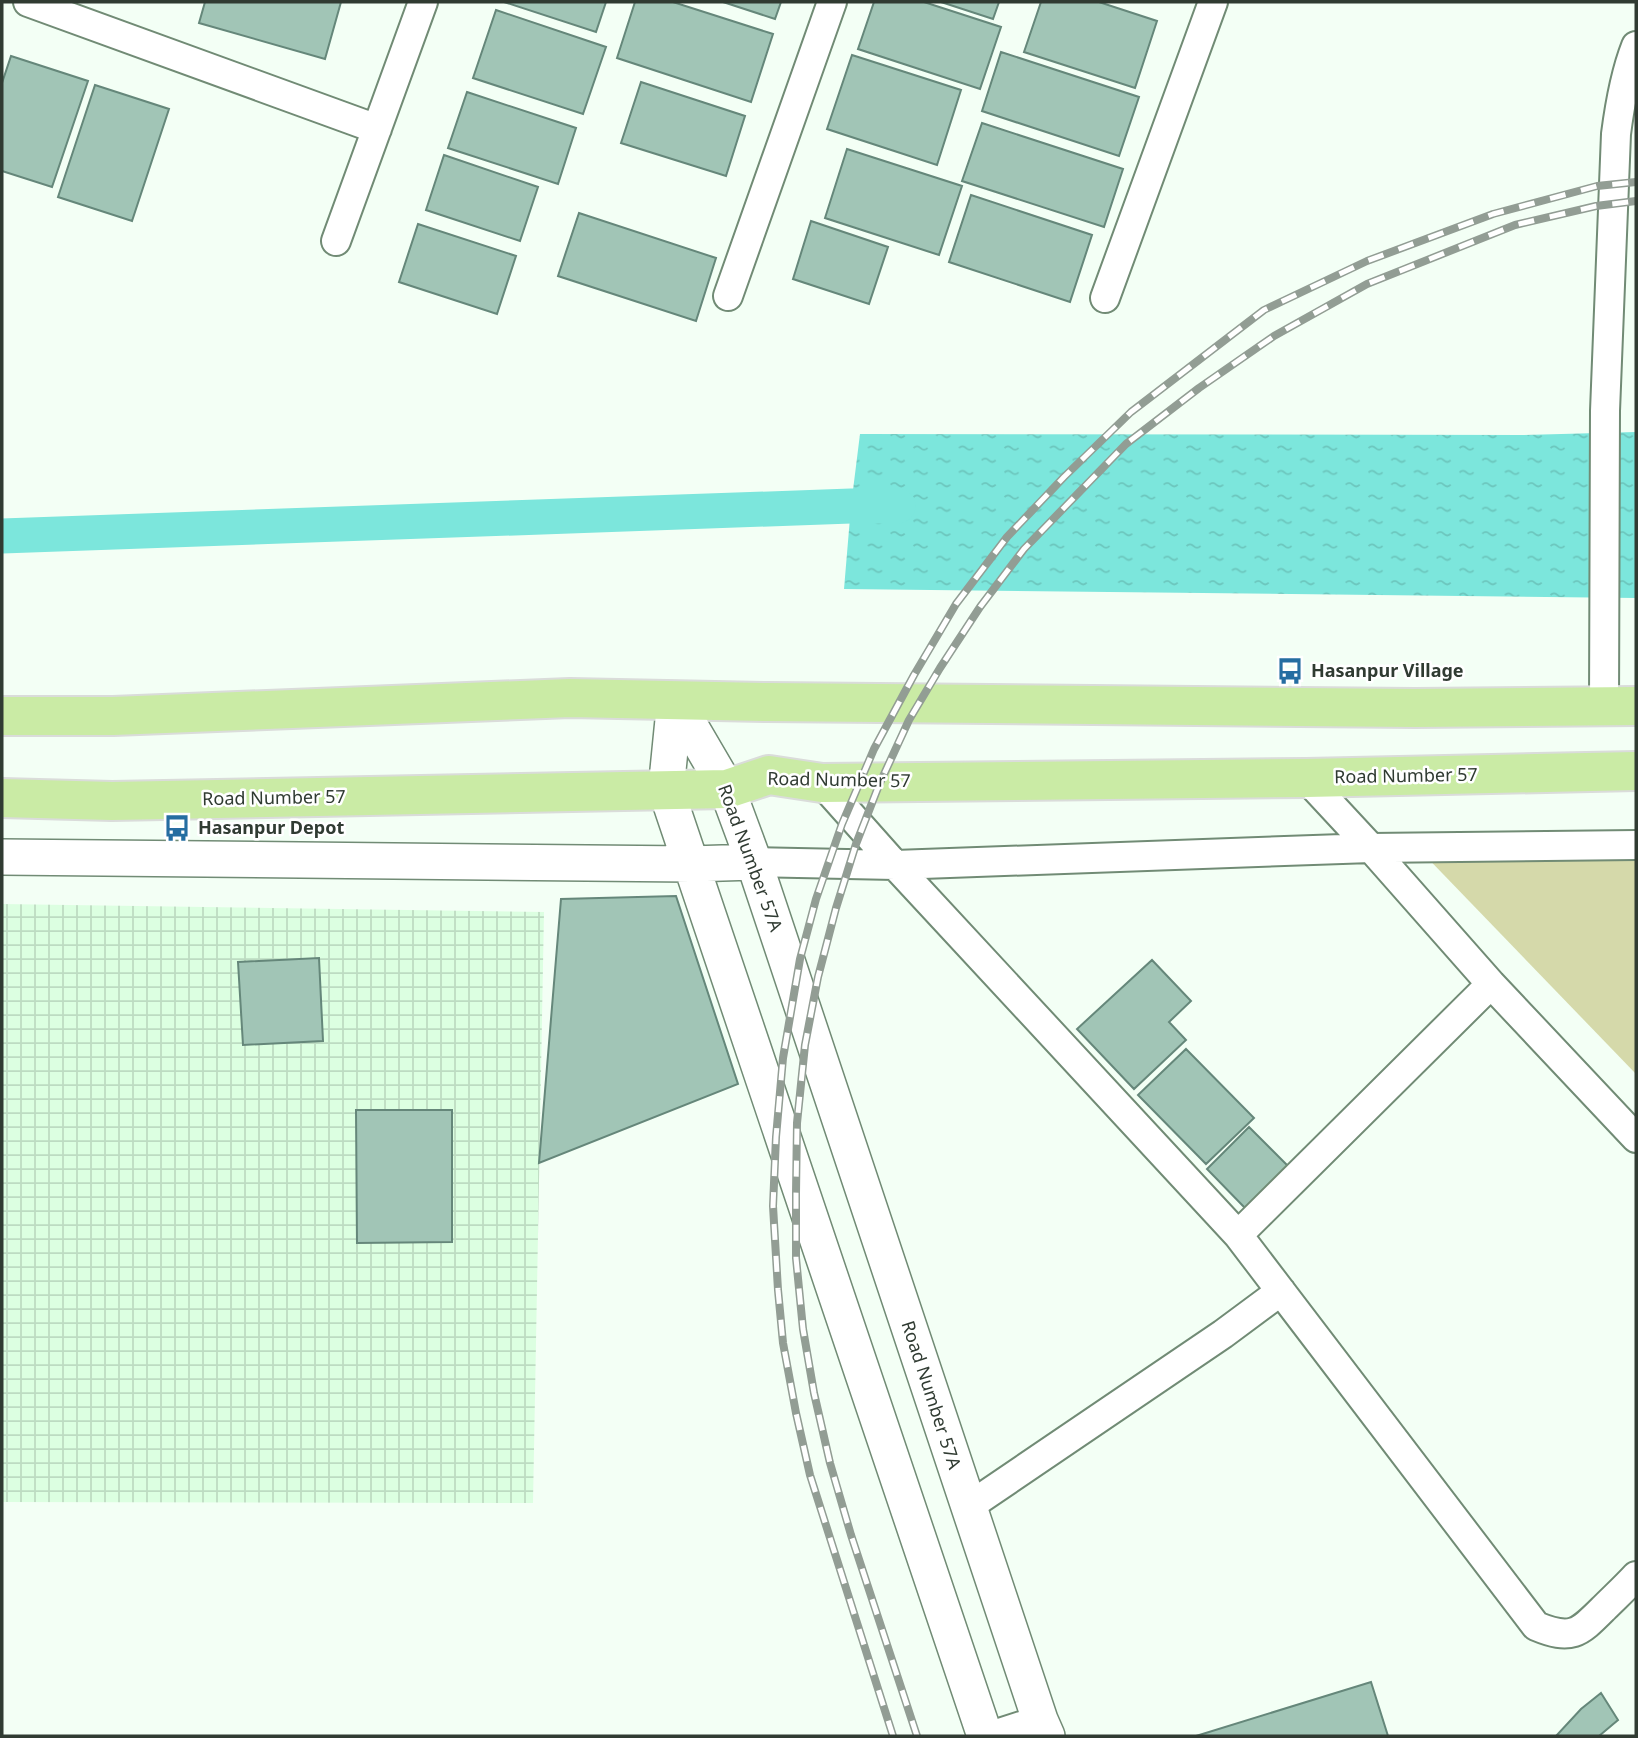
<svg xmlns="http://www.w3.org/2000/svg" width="1638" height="1738" font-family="'Noto Sans',sans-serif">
<defs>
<pattern id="industrial-grid" width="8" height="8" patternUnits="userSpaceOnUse" patternTransform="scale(1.75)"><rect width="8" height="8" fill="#dcffe1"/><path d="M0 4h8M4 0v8" fill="none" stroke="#bddbc2"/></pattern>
<pattern id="water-ripples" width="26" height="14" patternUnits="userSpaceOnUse" patternTransform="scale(1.75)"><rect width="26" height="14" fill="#7ce6dc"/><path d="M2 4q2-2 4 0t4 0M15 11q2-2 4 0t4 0" fill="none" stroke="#6cc6bd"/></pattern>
</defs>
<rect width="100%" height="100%" fill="#f3fff5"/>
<path fill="url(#industrial-grid)" d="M2,904L544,912L533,1503L2,1502Z"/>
<path fill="#d5d9aa" d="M1415,845L1636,851V1074Z"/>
<path fill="url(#water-ripples)" d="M1636,432V598L844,589L851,506L860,434L1523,435Z"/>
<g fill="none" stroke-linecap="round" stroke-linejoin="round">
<path stroke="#7ce6dc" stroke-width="35" d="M2,536L851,506H898"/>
</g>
<path fill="#a1c5b6" stroke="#65877a" stroke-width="2" d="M205,2H341L325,59L199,23Z
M504,2H606L596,32Z
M635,2H673L773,34L751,102L617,58Z
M723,2H781L775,19Z
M874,2H924L1001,27L980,89L858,49Z
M941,2H999L993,19Z
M1041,2H1099L1157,21L1135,88L1024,52Z
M496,10L606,47L583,114L473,78Z
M1001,52L1139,97L1119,156L982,111Z
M852,55L961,90L937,165L827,129Z
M11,56L88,81L52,187L2,171V83Z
M641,82L745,116L726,176L621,143Z
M95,85L169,109L132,221L58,197Z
M467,92L576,128L558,184L448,148Z
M982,123L1123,169L1104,227L962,181Z
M847,149L962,186L939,255L825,218Z
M444,155L538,187L520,241L426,210Z
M971,195L1092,235L1070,302L949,262Z
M579,213L716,258L696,321L558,276Z
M811,221L888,247L869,304L793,279Z
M418,224L516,256L497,314L399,282Z
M676,896L738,1084L539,1163L561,899Z
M319,958L323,1041L243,1045L238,962Z
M1152,960L1191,1001L1169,1022L1186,1040L1134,1089L1077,1029Z
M1186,1049L1254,1118L1206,1164L1138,1095Z
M356,1110H452V1242L357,1243Z
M1249,1127L1289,1167L1246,1209L1207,1169Z
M1371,1682L1388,1736H1196Z
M1601,1693L1618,1720L1599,1736H1556L1581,1709Z"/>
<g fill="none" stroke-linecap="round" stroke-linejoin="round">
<defs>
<path id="minor" d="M28,2L377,129
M336,241L423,2
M728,296L832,2
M1105,298L1213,2
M1604,706L1605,411L1616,134C1620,103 1625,74 1636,46
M1306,778L1371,848L1491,984L1636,1138
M822,783L895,865L1238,1235L1536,1626C1572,1641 1579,1633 1604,1608C1615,1597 1626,1587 1636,1576
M754,862L895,865L1371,848L1636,845
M1238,1235L1491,984
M968,1507L1223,1334L1281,1291
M990,1736L1040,1720"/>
<path id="tertiary" d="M675,700L727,789L754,862L1040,1720L1047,1736
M675,700L666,790L985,1736
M2,857L691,864L754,862"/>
<path id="primary" d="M2,716H113L570,698L767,702L1415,708L1636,706
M2,798L112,801L727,789L769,775L822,783L1306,778L1636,771"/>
</defs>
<use href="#minor" stroke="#718b75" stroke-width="32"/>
<use href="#tertiary" stroke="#718b75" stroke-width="38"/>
<use href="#primary" stroke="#dadcda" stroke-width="42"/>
<use href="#minor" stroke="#fff" stroke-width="28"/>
<use href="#tertiary" stroke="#fff" stroke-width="35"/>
<use href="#primary" stroke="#caeba5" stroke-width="38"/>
<defs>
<path id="rail" d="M893,1736L810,1475L796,1413L783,1343L778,1290L773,1206L776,1137L783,1058L800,959L816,899L842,824L874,749L914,675L956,604L1007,537L1064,477L1131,412L1264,310L1367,261L1493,214L1597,186L1636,182
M917,1736L851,1535L830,1463L814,1393L803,1329L796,1258V1193L797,1123L805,1045L818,977L836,908L856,844L879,785L909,720L940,668L980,607L1024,549L1126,444L1199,388L1274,336L1367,284L1515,225L1596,206L1636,201"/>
</defs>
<use href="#rail" stroke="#929d94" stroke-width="8"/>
<use href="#rail" stroke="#fff" stroke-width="5" stroke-dasharray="16" stroke-linecap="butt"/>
</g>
<defs>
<symbol id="bus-bare" viewBox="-9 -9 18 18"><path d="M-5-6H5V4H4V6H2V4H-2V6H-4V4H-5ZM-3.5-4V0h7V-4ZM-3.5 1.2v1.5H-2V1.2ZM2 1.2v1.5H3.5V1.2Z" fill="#256da1" stroke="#fff" stroke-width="2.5" paint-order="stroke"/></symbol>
</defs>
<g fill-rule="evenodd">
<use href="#bus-bare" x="1271" y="652" width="38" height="38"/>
<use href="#bus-bare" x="158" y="809" width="38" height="38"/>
</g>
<g text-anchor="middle" stroke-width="5" stroke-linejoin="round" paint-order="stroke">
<g font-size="18" font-weight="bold" fill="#303b32" stroke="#fff" text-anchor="start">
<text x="1311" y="677">Hasanpur Village</text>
<text x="198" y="834">Hasanpur Depot</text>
</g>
<g font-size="18" fill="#303b32" stroke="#fff">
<text transform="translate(1406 776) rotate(-1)" y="6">Road Number 57</text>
<text transform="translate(839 780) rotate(1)" y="6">Road Number 57</text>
<text transform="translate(274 798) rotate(-1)" y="6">Road Number 57</text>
<text transform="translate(750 858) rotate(70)" y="6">Road Number 57A</text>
<text transform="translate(931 1395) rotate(72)" y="6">Road Number 57A</text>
</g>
</g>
<rect width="1638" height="1738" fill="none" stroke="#303b32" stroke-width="7"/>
</svg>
